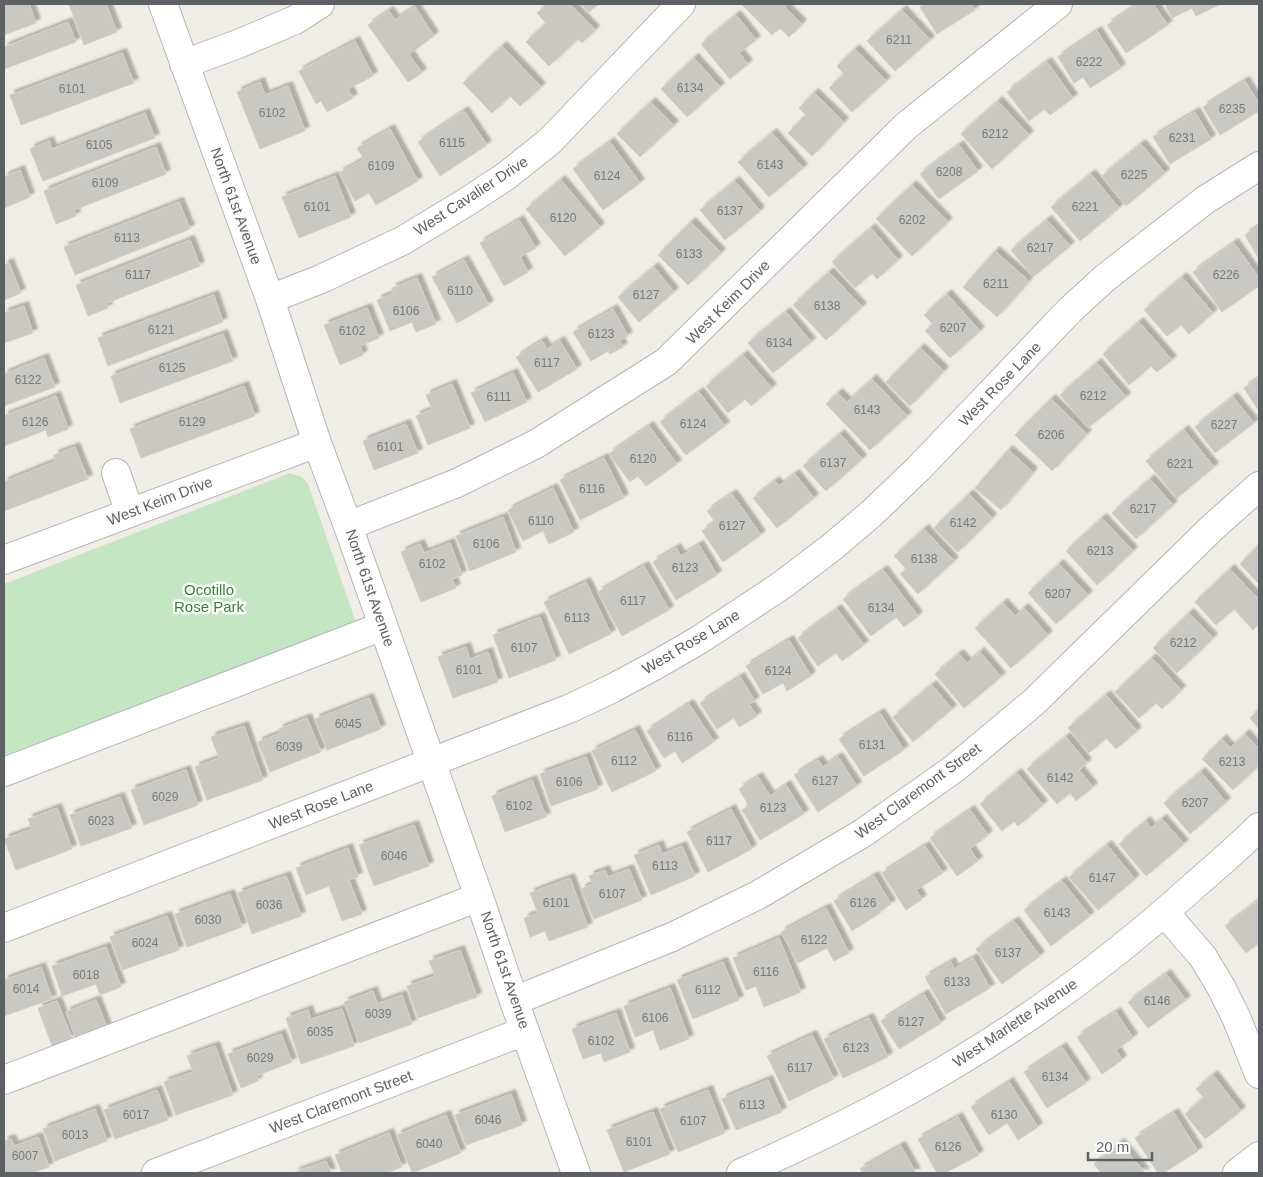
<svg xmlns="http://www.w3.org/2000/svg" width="1263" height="1177" font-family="Helvetica,sans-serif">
<defs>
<filter id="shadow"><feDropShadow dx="4.5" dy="-4.5" stdDeviation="1" flood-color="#0004"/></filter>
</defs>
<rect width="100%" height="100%" fill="#efede6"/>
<path fill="#c4e6c3" d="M290,473L302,477L308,484L360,634L4,772V584Z"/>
<path fill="#cac8c3" stroke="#d4cfc4" filter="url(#shadow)" d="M4,4H29L36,23L4,35Z
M69,4H106L117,32L84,45Z
M547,4H570L595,30L582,43L578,39L549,66L526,42L546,23L537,13Z
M581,4H598L589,12Z
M741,4H788L785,7L802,24L789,37L780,28L772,35Z
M924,4H971L975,10L937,34L920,7Z
M1138,4H1153L1168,25L1126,53L1107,25Z
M1165,4H1221L1196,16L1192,8L1172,18Z
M415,7L434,36L409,54L422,73L408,82L368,25L389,11L395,20Z
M902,10L930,40L895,71L867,41Z
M736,15L756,40L739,53L748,64L730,79L701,44Z
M68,22L76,42L4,69V47Z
M1097,31L1121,68L1090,88L1083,77L1074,83L1058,57Z
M355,41L373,76L348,89L353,98L327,112L321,101L316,104L299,71Z
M502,46L541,87L520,106L510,96L492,113L463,83Z
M855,49L886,81L852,112L829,88L844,74L837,66Z
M122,53L134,83L21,125L10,95Z
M694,58L720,87L687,117L661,89Z
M1047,62L1073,98L1050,115L1044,109L1029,121L1007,92Z
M1245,81L1259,104V111L1220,135L1203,107Z
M260,82L265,95L288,86L305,131L260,149L237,92Z
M814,93L844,122L812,156L788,133L806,115L799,108Z
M998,101L1029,135L992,169L961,134Z
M651,102L674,125L640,157L617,134Z
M464,111L487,145L440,176L418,142Z
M1195,112L1211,139L1170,164L1153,137Z
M145,113L155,138L43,181L30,149L49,141L52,149Z
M390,129L418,181L376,205L369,193L355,201L339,173L364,159L357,148Z
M772,133L803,168L769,197L738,162Z
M610,142L640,183L603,210L573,169Z
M1141,144L1165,173L1126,206L1102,176Z
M959,145L978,171L939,199L920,174Z
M156,147L166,174L74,210L76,216L56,224L44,191Z
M20,170L30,197L4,208V177Z
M1091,174L1119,208L1080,241L1051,207Z
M335,176L351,217L299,238L282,197Z
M561,180L600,227L565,256L526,209Z
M735,181L760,211L725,240L700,210Z
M912,185L948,222L912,256L876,219Z
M179,202L190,229L75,275L64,247Z
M519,220L536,248L520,257L528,272L504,286L480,243Z
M1047,220L1070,246L1033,277L1011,250Z
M691,222L721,253L688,285L658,255Z
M1259,226V259L1245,235Z
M871,228L898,260L877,279L872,273L855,288L832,262Z
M190,240L200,266L107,303L108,308L88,316L76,285Z
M1234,243L1259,278V286L1222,312L1193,272Z
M995,251L1029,281L997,317L963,287Z
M464,260L489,305L457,323L432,277Z
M9,263L21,293L4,300V265Z
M654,267L674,292L639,322L618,297Z
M829,272L862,307L826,340L793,305Z
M1182,277L1213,313L1189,334L1181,325L1167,336L1144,310Z
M417,278L436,324L416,332L412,322L390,331L377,300L394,293L392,288Z
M947,294L980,331L950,358L925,331L933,324L924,315Z
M214,295L223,322L108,366L98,338Z
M24,306L33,333L4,343V313Z
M367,308L379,338L360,346L363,355L340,365L324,325Z
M613,309L628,336L619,341L623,347L610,354L608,351L591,361L573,332Z
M786,312L811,342L773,373L748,343Z
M1139,322L1172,360L1157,372L1151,366L1129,385L1103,354Z
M223,334L233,361L120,403L111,376Z
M542,341L547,349L560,341L577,369L538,392L516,357Z
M920,348L944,371L910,406L886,382Z
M743,355L772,388L751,406L745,399L728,413L706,386Z
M44,358L55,387L4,406V374Z
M1097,363L1126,397L1088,428L1060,395Z
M513,373L527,402L485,422L471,393Z
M1259,378V411L1244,388Z
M872,379L907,416L870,450L826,404L838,393L847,402Z
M452,384L470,428L428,445L416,416L432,409L426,395Z
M244,386L255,416L141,458L130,429Z
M699,392L725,426L686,455L660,422Z
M56,396L68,429L48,437L46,430L4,446V416Z
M1233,397L1254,423L1215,453L1195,427Z
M1051,399L1087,434L1052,471L1015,435Z
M406,424L418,453L374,470L363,441Z
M649,426L677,464L646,486L638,476L630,482L609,454Z
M1184,430L1214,467L1177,498L1146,461Z
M840,434L862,459L826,491L803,466Z
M75,447L88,479L4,511V482L56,461L54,455Z
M1008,450L1033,472L1001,510L975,488Z
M604,458L624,498L580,520L560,480Z
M795,474L814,498L777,528L753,498L775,481L779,486Z
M1150,479L1173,505L1136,539L1112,513Z
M553,488L574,532L549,544L543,531L523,541L508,510Z
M732,494L761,535L723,562L702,531L715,522L707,511Z
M969,494L992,518L958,552L934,528Z
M503,517L516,552L470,571L456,536Z
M1102,518L1133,551L1097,585L1066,551Z
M924,529L954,561L918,594L900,574L906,569L894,556Z
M450,543L462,575L452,579L456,588L421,602L401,552L420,544L424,553Z
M699,545L717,575L676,600L653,562L676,548L681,556Z
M1259,545V584L1240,564Z
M1059,564L1088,595L1056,624L1028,593Z
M644,566L669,610L622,636L598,592Z
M1230,569L1259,600V624L1253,630L1234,609L1216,625L1195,602Z
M883,570L918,616L904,627L896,617L871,636L843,599Z
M586,582L611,634L569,654L544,602Z
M1003,603L1015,616L1024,608L1048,635L1011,668L975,628Z
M837,609L864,645L842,661L836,653L818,666L798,638Z
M1189,613L1213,638L1177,673L1153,648Z
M540,617L556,660L509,678L493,635Z
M789,640L811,676L787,691L783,683L763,694L746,666Z
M466,647L470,659L488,652L498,682L453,698L438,657Z
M980,652L1001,677L964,708L935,674L959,654L967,663Z
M1152,658L1181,690L1162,709L1156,703L1139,718L1115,692Z
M740,677L755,701L749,704L757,716L739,727L734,718L717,729L700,703Z
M932,685L952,709L913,742L893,717Z
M1106,695L1137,731L1116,749L1106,738L1089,753L1068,728Z
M369,698L381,729L327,750L315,719Z
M689,704L714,742L682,763L675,751L664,758L647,731Z
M1259,709V729L1250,718Z
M880,713L904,750L864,776L839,739Z
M307,718L321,752L270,772L258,742L280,733L279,729Z
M244,726L263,780L207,800L195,767L219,758L211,737Z
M635,730L656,771L612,792L592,751Z
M1245,734L1259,749V765L1233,790L1202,759L1222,739L1230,748Z
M1066,737L1087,763L1079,770L1093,787L1076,801L1070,793L1057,804L1027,769Z
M586,757L598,789L551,806L540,774Z
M838,757L857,786L818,812L794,775L818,760L823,767Z
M186,770L198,805L144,825L131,790Z
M1201,772L1226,802L1190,834L1164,803Z
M1017,773L1043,805L1018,826L1014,821L1002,831L980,804Z
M758,777L770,796L786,785L804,814L760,840L742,810L749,806L739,789Z
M532,780L546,817L505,832L492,796Z
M120,797L132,828L81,846L70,815Z
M57,808L72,849L16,870L4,839L32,829L28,819Z
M731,809L752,849L708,872L687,832Z
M970,810L988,835L970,849L978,861L957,876L930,838Z
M1162,819L1184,844L1146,876L1119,844L1146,821L1151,828Z
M414,825L429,866L374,886L359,845Z
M659,845L662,854L682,846L695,876L651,895L634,855Z
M1107,845L1135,879L1098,910L1069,877Z
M925,846L943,873L916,890L922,899L906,910L882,873Z
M348,848L358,877L349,880L362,914L342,921L329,886L306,895L296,868Z
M629,869L642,900L594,919L581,889L593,884L589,876L605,870L608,877Z
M286,876L301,916L252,934L238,893Z
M874,876L891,904L879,912L880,913L852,931L834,901Z
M570,878L588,927L549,941L545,931L530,937L524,918L538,913L530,893Z
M1062,881L1090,916L1051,946L1024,910Z
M230,894L242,927L187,947L175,914Z
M1259,900V943L1246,953L1225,926Z
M826,908L849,953L834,961L827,948L798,963L781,932Z
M167,916L179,950L122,970L110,937Z
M1014,921L1040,956L1002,984L976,949Z
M779,938L801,992L764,1007L756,986L746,990L733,958Z
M106,947L121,987L100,995L96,984L62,996L52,966Z
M460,950L477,997L418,1018L407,986L435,976L429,961Z
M973,958L990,988L946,1014L925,977L951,962L954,969Z
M723,962L739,1000L693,1019L677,980Z
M41,967L52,999L4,1016V980Z
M1166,974L1186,1000L1148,1028L1128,1002Z
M670,988L689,1039L660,1050L653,1030L635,1037L624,1006Z
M373,991L377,1004L402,995L412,1024L359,1043L344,1002Z
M924,994L941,1023L899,1049L881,1021Z
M96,1000L107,1028L76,1039L66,1012Z
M57,1001L72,1038L52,1046L38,1008Z
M342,1009L354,1046L301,1064L286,1018L308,1010L311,1019Z
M1116,1012L1133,1038L1116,1050L1122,1060L1102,1074L1077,1037Z
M616,1013L630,1052L604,1062L601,1053L583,1059L572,1029Z
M869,1018L888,1057L843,1078L824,1039Z
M281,1034L292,1062L256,1076L258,1081L241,1088L228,1054Z
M812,1035L834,1079L789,1101L767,1056Z
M215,1046L233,1095L176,1115L164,1082L193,1072L187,1056Z
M1062,1047L1086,1083L1047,1108L1024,1072Z
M1213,1075L1241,1111L1205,1139L1185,1114L1204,1098L1196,1089Z
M768,1080L782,1112L736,1130L722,1099Z
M1009,1082L1038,1127L1018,1140L1007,1123L989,1135L971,1107Z
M157,1090L168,1120L115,1139L104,1110Z
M708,1090L725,1133L678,1152L660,1109Z
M511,1094L522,1125L466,1145L455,1115Z
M95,1109L107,1141L55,1161L43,1129Z
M653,1112L670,1154L624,1172L607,1130Z
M1174,1113L1198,1151L1163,1173H1158L1135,1138Z
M446,1115L461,1153L412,1173L397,1135Z
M958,1117L979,1155L945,1173H937L918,1139Z
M389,1133L402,1167L386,1173H342L335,1155Z
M38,1137L49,1167L32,1173H4V1141L11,1139L14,1146Z
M1120,1143L1145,1173H1101L1094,1164Z
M901,1146L916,1173H863L860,1169Z
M326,1161L331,1173H293Z"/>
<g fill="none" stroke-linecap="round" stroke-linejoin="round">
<defs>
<path id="minor" d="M163,4L270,299L317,443L348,526L479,897L514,1001L576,1173
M184,64L238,44L295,20L320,4
M270,299L321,279L402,241L465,203L506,176L550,141L681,4
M116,473L130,513
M348,526L457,483L536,444L666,362L906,126L1058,4
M4,560L317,443
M4,772L383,626
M1165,913L1203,957L1221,987L1236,1017L1259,1074
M4,928L571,708L611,689L654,666L699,640L782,585L832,547L872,513L919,468L1070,310L1105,278L1205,200L1259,166
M514,1001L672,937L758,895L863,833L955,768L1034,702L1213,527L1259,486
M4,1080L479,897
M156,1173L525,1031
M741,1173C813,1141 885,1106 953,1065C1039,1014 1121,952 1195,885C1217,866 1239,847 1259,827
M1237,1173L1259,1156"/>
</defs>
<use href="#minor" stroke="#b3b6ba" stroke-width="30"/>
<use href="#minor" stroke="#fff" stroke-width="28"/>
</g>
<g text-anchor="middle" stroke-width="5" stroke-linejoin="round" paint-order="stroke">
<g font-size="12" fill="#787b7d">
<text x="899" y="44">6211</text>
<text x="1089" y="66">6222</text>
<text x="690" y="92">6134</text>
<text x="72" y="93">6101</text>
<text x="1232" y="113">6235</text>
<text x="272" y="117">6102</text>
<text x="995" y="138">6212</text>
<text x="1182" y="142">6231</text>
<text x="452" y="147">6115</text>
<text x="99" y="149">6105</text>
<text x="770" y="169">6143</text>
<text x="381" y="170">6109</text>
<text x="949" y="176">6208</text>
<text x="1134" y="179">6225</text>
<text x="607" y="180">6124</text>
<text x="105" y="187">6109</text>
<text x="317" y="211">6101</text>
<text x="1085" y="211">6221</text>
<text x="730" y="215">6137</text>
<text x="563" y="222">6120</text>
<text x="912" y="224">6202</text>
<text x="127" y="242">6113</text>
<text x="1040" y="252">6217</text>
<text x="689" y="258">6133</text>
<text x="138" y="279">6117</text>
<text x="1226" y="279">6226</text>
<text x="996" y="288">6211</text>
<text x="460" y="295">6110</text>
<text x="646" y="299">6127</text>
<text x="827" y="310">6138</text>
<text x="406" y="315">6106</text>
<text x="953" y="332">6207</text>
<text x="161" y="334">6121</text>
<text x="352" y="335">6102</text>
<text x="601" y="338">6123</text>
<text x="779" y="347">6134</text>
<text x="547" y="367">6117</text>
<text x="172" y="372">6125</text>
<text x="28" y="384">6122</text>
<text x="1093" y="400">6212</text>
<text x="499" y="401">6111</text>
<text x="867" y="414">6143</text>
<text x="35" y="426">6126</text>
<text x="192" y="426">6129</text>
<text x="693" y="428">6124</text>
<text x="1224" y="429">6227</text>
<text x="1051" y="439">6206</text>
<text x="390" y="451">6101</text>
<text x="643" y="463">6120</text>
<text x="833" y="467">6137</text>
<text x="1180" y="468">6221</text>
<text x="592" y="493">6116</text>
<text x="1143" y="513">6217</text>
<text x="541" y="525">6110</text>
<text x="963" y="527">6142</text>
<text x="732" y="530">6127</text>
<text x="486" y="548">6106</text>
<text x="1100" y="555">6213</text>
<text x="924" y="563">6138</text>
<text x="432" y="568">6102</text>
<text x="685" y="572">6123</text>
<text x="1058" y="598">6207</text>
<text x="633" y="605">6117</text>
<text x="881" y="612">6134</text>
<text x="577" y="622">6113</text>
<text x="1183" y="647">6212</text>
<text x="524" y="652">6107</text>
<text x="469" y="674">6101</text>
<text x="778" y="675">6124</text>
<text x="348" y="728">6045</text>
<text x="680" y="741">6116</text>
<text x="872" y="749">6131</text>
<text x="289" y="751">6039</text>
<text x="624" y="765">6112</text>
<text x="1232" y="766">6213</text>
<text x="1060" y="782">6142</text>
<text x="825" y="785">6127</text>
<text x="569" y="786">6106</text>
<text x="165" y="801">6029</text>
<text x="1195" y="807">6207</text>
<text x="519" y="810">6102</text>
<text x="773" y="812">6123</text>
<text x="101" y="825">6023</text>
<text x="719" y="845">6117</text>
<text x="394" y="860">6046</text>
<text x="665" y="870">6113</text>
<text x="1102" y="882">6147</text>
<text x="612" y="898">6107</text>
<text x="556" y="907">6101</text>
<text x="863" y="907">6126</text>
<text x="269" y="909">6036</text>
<text x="1057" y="917">6143</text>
<text x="208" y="924">6030</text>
<text x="814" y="944">6122</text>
<text x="145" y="947">6024</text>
<text x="1008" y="957">6137</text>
<text x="766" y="976">6116</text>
<text x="86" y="979">6018</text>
<text x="957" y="986">6133</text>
<text x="26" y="993">6014</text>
<text x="708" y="994">6112</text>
<text x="1157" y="1005">6146</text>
<text x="378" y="1018">6039</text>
<text x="655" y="1022">6106</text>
<text x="911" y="1026">6127</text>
<text x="320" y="1036">6035</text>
<text x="601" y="1045">6102</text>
<text x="856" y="1052">6123</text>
<text x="260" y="1062">6029</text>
<text x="800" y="1072">6117</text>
<text x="1055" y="1081">6134</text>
<text x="752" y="1109">6113</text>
<text x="136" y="1119">6017</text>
<text x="1004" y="1119">6130</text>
<text x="488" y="1124">6046</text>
<text x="693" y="1125">6107</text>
<text x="75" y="1139">6013</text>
<text x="639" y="1146">6101</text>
<text x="429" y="1148">6040</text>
<text x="948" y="1151">6126</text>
<text x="25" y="1160">6007</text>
</g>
<g font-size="15" fill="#5d6166" stroke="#fff">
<text transform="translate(471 196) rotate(-33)" y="5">West Cavalier Drive</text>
<text transform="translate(236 206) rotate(70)" y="5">North 61st Avenue</text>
<text transform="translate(728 302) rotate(-45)" y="5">West Keim Drive</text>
<text transform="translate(1000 384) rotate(-46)" y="5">West Rose Lane</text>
<text transform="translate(160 501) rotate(-21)" y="5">West Keim Drive</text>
<text transform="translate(370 588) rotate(71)" y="5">North 61st Avenue</text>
<text transform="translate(691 642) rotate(-31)" y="5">West Rose Lane</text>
<text transform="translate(918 791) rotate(-36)" y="5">West Claremont Street</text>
<text transform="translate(321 805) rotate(-21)" y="5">West Rose Lane</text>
<text transform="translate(505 970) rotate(71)" y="5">North 61st Avenue</text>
<text transform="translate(1015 1023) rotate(-34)" y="5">West Marlette Avenue</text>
<text transform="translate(341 1102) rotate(-21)" y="5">West Claremont Street</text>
</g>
<g font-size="15" fill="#378339" stroke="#fff">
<text x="209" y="595">Ocotillo<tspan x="209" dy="17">Rose Park</tspan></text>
</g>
</g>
<rect width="1263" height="1177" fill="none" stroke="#5d6166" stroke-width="10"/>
<path d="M1088 1152v8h64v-8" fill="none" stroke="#5d6166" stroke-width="2.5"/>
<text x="1096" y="1152" font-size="15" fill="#5d6166" stroke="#ffffff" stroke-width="4" paint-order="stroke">20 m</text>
</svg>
